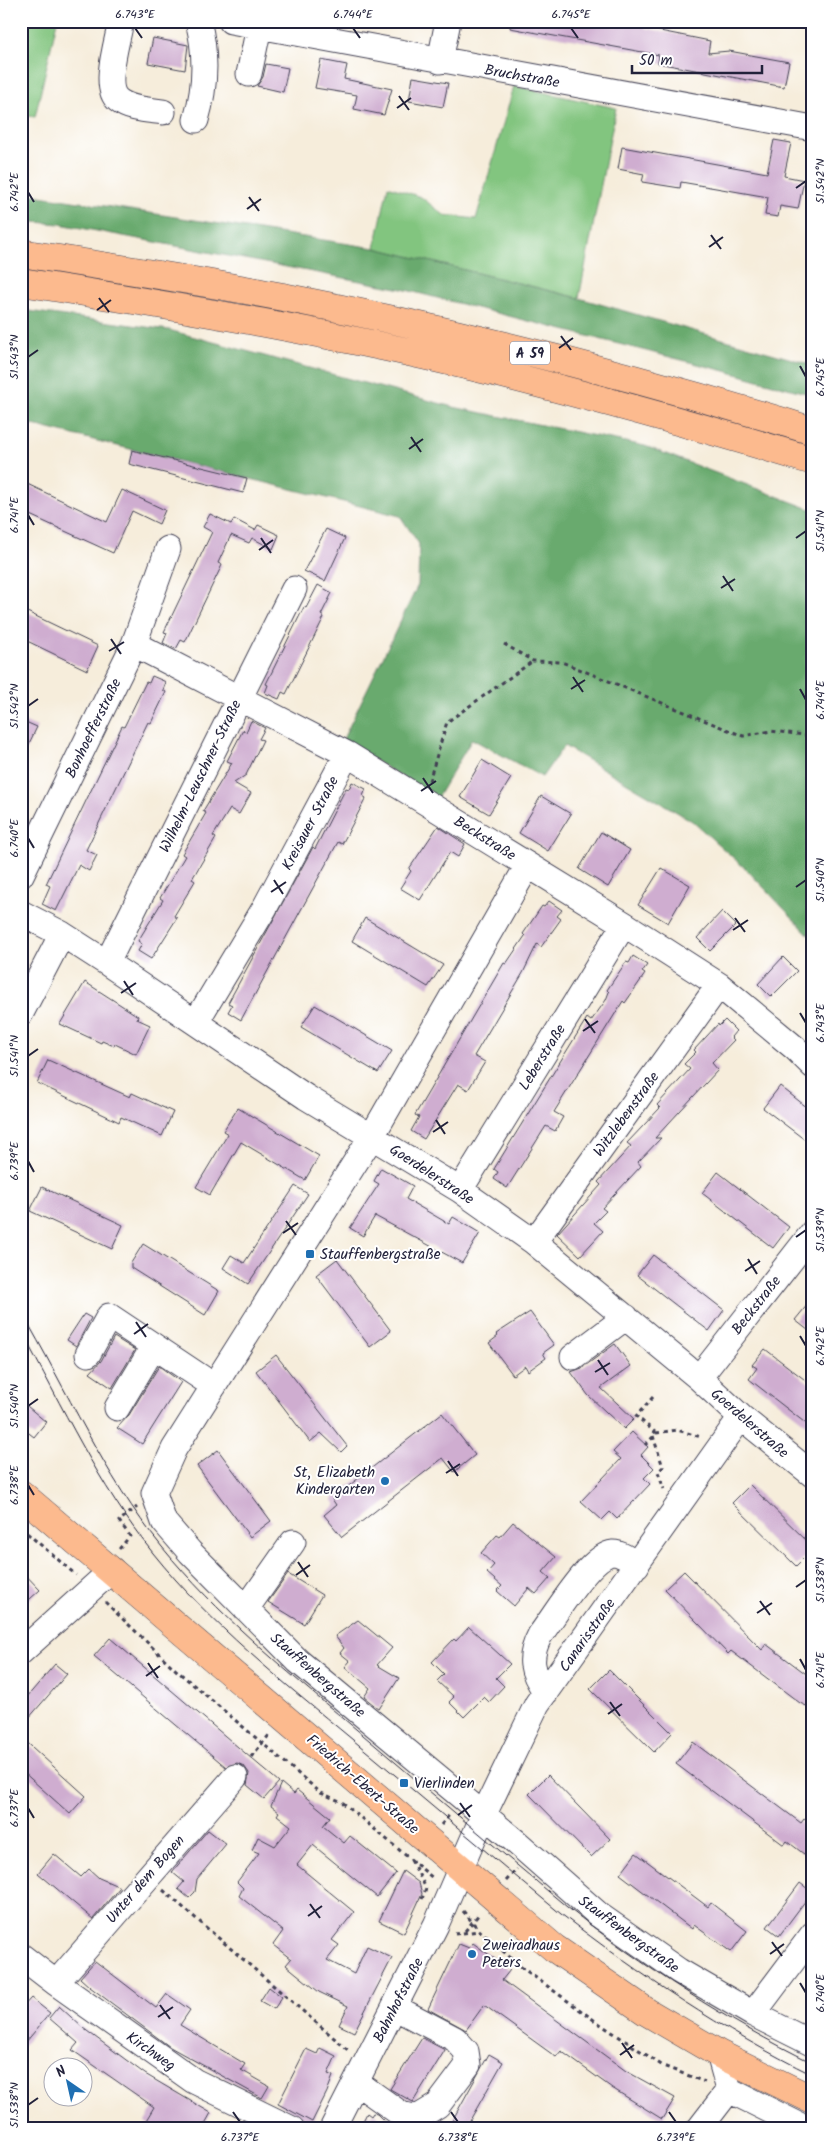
<svg xmlns="http://www.w3.org/2000/svg" width="834" height="2150" font-family="Kalam,sans-serif">
<rect width="100%" height="100%" fill="#fff"/>
<filter id="ink" filterUnits="userSpaceOnUse"><feTurbulence type="fractalNoise" baseFrequency=".02" numOctaves="2"/><feDisplacementMap in="SourceGraphic" scale="10" xChannelSelector="R" yChannelSelector="G"/><feConvolveMatrix kernelMatrix="1 2 1 2 8 2 1 2 1" color-interpolation-filters="sRGB"/></filter>
<filter id="wash" filterUnits="userSpaceOnUse"><feTurbulence type="fractalNoise" baseFrequency=".0096" numOctaves="4" result="noise"/><feDisplacementMap in="SourceGraphic" scale="20" xChannelSelector="R" yChannelSelector="G"/><feGaussianBlur stdDeviation="1.12" result="paint"/><feColorMatrix in="noise" values="0 0 0 0 0 0 0 0 0 0 0 0 0 0 0 0 0 1.4 0 .05"/><feComposite in="paint" operator="in"/></filter>
<g filter="url(#wash)">
<rect width="100%" height="100%" fill="#f6eddb"/>
<path fill="#82c57f" stroke="#52745d" d="M21,21H57L35,117L21,115Z
M514,86L616,108L579,298L375,248L388,186L421,197L444,215L476,219Z"/>
<path fill="#69aa6e" stroke="#466654" d="M21,193L375,248L579,298L813,365V395L725,371L402,289L60,224L21,221Z
M21,310L169,330L453,407L645,446L813,510V939L747,870L692,821L564,746L542,777L472,739L437,798L342,741L418,585L419,544L400,516L21,422Z"/>
<g id="blocks">
<path fill="#cfadd0" d="M511,21H589L618,27L619,21H623L645,25V28L710,41L708,53L729,51L789,62L784,87L658,63L659,55L510,28Z
M153,38L188,45L185,70L148,63Z
M321,60L347,65L344,79L392,89L384,115L354,109L357,95L315,88Z
M266,64L288,68L283,92L257,86L263,77Z
M413,77L448,83L443,107L409,101Z
M774,140L791,143L784,176L804,180L798,209L780,206L778,217L765,215L768,197L681,182L680,188L642,182L644,174L618,169L622,147L767,173Z
M132,450L247,478L243,493L129,464Z
M21,481L107,522L122,490L165,510L159,524L132,511L113,553L21,511Z
M210,514L231,524L234,519L255,530L258,525L279,535L273,549L252,538L249,543L231,535L218,563L222,565L185,642L181,640L176,649L163,643L167,633L164,632L212,532L203,527Z
M326,529L345,538L325,581L304,571Z
M318,585L332,593L321,615L324,617L286,694L282,692L279,699L265,693L268,685L266,684L304,607L306,608Z
M21,609L98,646L87,670L21,638Z
M152,676L166,682L163,690L166,692L151,723L148,722L86,850L97,855L89,871L79,865L56,911L42,904L50,886L46,884L122,726L124,727L146,682L149,683Z
M21,720L37,727L21,760Z
M251,721L265,728L259,739L263,740L246,775L234,783L251,793L239,814L230,809L213,836L216,838L192,879L195,881L174,916L177,918L151,959L138,951L142,944L138,941L163,900L160,898L185,856L182,854L206,813L203,811L232,763L227,761L243,730L246,732Z
M482,760L511,778L489,814L460,797Z
M352,782L366,789L363,796L366,798L342,844L338,842L241,1020L228,1012L232,1005L228,1003L313,847L315,849L346,788L349,789Z
M541,796L571,814L548,851L519,833Z
M438,826L465,844L458,857L450,852L420,900L400,888L411,871L409,869Z
M601,832L630,850L608,887L579,869Z
M661,868L690,885L668,923L638,905Z
M549,901L562,910L557,916L561,919L541,947L537,944L523,973L474,1056L485,1062L468,1090L458,1084L424,1139L411,1131L419,1117L415,1115L504,963L506,964L525,936L523,934L542,906L544,907Z
M722,911L736,925L710,951L697,938Z
M365,918L443,965L428,987L352,941Z
M633,956L647,965L642,972L645,974L625,1003L623,1001L554,1112L563,1117L555,1131L546,1126L507,1188L494,1179L498,1172L494,1169L587,1018L591,1021L606,1000L609,992L607,990L626,962L629,963Z
M783,957L797,971L771,997L758,984Z
M85,982L138,1016L137,1019L150,1025L136,1054L115,1044L114,1046L102,1041L101,1043L60,1024Z
M315,1005L392,1051L378,1073L301,1027Z
M725,1020L736,1031L731,1037L734,1040L712,1063L718,1070L655,1138H661L638,1162L641,1166L602,1208L606,1211L594,1223L603,1231L580,1256L557,1234L601,1185L598,1182L631,1146L627,1143L660,1108L657,1105L690,1069L684,1064L696,1052L694,1050L718,1024L719,1026Z
M48,1060L130,1097L132,1093L173,1112L162,1136L121,1117L119,1122L37,1083Z
M780,1086L813,1112V1146L763,1108Z
M238,1108L319,1156L305,1180L241,1142L210,1195L196,1187L228,1134L223,1131Z
M381,1168L413,1186L406,1199L449,1224L453,1217L480,1233L462,1263L375,1216L363,1236L350,1228L379,1184L374,1181Z
M718,1172L789,1227L773,1248L702,1193Z
M295,1186L308,1194L248,1284L223,1268L231,1255L244,1263Z
M42,1187L123,1225L112,1249L30,1211Z
M143,1244L219,1291L205,1315L131,1268V1263Z
M653,1255L724,1310L709,1331L637,1275Z
M337,1259L391,1331L370,1347L316,1275Z
M813,1298V1334L795,1320Z
M530,1312L554,1345L543,1353L546,1358L528,1371L525,1366L513,1375L489,1343L498,1336L496,1334Z
M84,1314L91,1318L76,1346L67,1340Z
M114,1337L135,1350L112,1388L90,1373L101,1361Z
M615,1344L631,1366L601,1388L634,1419L624,1429L588,1395L571,1372L582,1368Z
M765,1349L813,1386V1429L749,1379L757,1368L752,1365Z
M276,1355L347,1446L341,1452L321,1433L310,1442L256,1371Z
M159,1366L181,1382L142,1444L117,1428L129,1415Z
M21,1401L46,1422L34,1437L21,1427Z
M442,1413L475,1455L454,1472L443,1458L342,1537L324,1515L336,1505L332,1499Z
M632,1432L648,1447L641,1455L654,1468L644,1478L650,1484L617,1519L610,1512L602,1520L581,1501L621,1459L613,1452Z
M218,1450L271,1521L250,1537L197,1466Z
M750,1485L813,1547V1549L796,1566L732,1503Z
M513,1522L556,1557L543,1572L550,1578L536,1594L529,1588L514,1606L497,1591L502,1586L487,1573L494,1565L481,1553L497,1535L500,1537Z
M21,1570L40,1590L21,1607Z
M684,1571L762,1650L766,1644L813,1679V1709L800,1703L731,1651L728,1654L665,1589Z
M288,1574L322,1595L304,1624L268,1602Z
M358,1620L392,1648L377,1665L399,1678L379,1709L364,1697L370,1688L345,1667L350,1661L340,1653L344,1648L335,1636Z
M469,1627L510,1664L496,1678L504,1686L489,1702L484,1697L464,1717L449,1702L454,1697L437,1681L444,1674L432,1662L454,1639L456,1641Z
M110,1638L279,1782L264,1799L247,1785L249,1773L244,1766L237,1763L226,1767L94,1656Z
M55,1664L67,1674L21,1727V1704Z
M609,1670L672,1733L654,1752L590,1689Z
M21,1737L86,1796L70,1814L21,1770Z
M693,1742L801,1823L804,1819L813,1826V1861L787,1841L784,1845L676,1764Z
M548,1775L610,1839L591,1857L529,1794Z
M281,1783L294,1794L297,1790L330,1817L323,1826L344,1843L350,1836L396,1873L377,1897L313,1845L297,1865L354,1912L332,1940L339,1945L327,1960L354,1974L367,1946L392,1958L354,2032L339,2025L348,2006L319,1992L286,1965L291,1959L273,1945L283,1931L239,1896L243,1888L237,1882L259,1853L252,1850L258,1837L275,1846L291,1826L277,1815L279,1812L271,1806Z
M208,1830L226,1844L197,1879L195,1892L189,1898L178,1889L184,1882L172,1872Z
M636,1853L708,1907L711,1903L747,1931L731,1952L694,1925L692,1929L620,1874Z
M54,1854L81,1877L89,1869L99,1878L120,1887L93,1919L38,1873Z
M403,1871L419,1883L422,1894L404,1933L379,1921Z
M800,1883L812,1892L779,1936L767,1927Z
M473,1943L510,1970L502,1980L626,2071L675,2098L662,2119L612,2088L561,2051L556,2057L484,2005L466,2030L428,2009L459,1944L469,1948Z
M95,1961L156,2008L167,1994L190,2010L180,2025L245,2064L241,2070L269,2086L262,2098L170,2047L90,1987L80,1978Z
M269,1987L282,1997L274,2009L260,2001Z
M31,1998L50,2013L21,2048V2009Z
M59,2006L83,2028L145,2074L211,2113L202,2129H156L145,2122L154,2107L72,2050L78,2043L49,2018Z
M422,2038L445,2050L413,2102L390,2089Z
M320,2048L336,2056L328,2074L333,2076L327,2092L312,2122L278,2104L306,2049L317,2054Z
M489,2054L503,2062L465,2129L452,2121Z
M367,2113L371,2116L373,2113L377,2114L385,2122L398,2129H359Z"/>
</g>
</g>
<g filter="url(#ink)">
<use href="#blocks" fill-opacity="0" stroke="#424053" stroke-width="1"/>
<g fill="none" stroke-linecap="round" stroke-linejoin="round">
<defs>
<path id="minor" d="M121,21C118,40 102,87 118,100C130,110 150,110 163,112
M231,21L813,128
M440,61L448,21
M249,74L259,27
M196,120C206,86 207,55 198,21
M134,644L347,754L624,924L719,985L795,1048L813,1066
M528,865L372,1136L174,1449L154,1493L164,1522L190,1552L298,1661L515,1841L599,1915L679,1971L753,2014L813,2044
M21,875L134,644L168,549
M21,913L62,934L107,963L306,1097L460,1190L534,1242L699,1378L741,1417L813,1475
M107,963L294,589
M21,1013L62,934
M196,1022L264,909L347,754
M460,1190L624,924
M534,1242L719,985
M88,1354L109,1316L214,1386
M573,1357L626,1317
M699,1378L813,1232
M117,1408L154,1346
M246,1609L293,1542
M21,1652L112,1570
M546,1692C531,1672 528,1658 540,1635C554,1617 590,1555 613,1553C621,1553 630,1560 637,1565
M21,1956L56,1983L194,2081L292,2129
M56,1983L235,1777
M753,2014L813,1934
M719,2054L729,2090L807,2129
M356,2082L401,2114L417,2118L438,2105L468,2065L466,2051L455,2039L394,2007
M332,2129L436,1925L483,1816L537,1704L741,1417
M699,2129L729,2090"/>
<path id="major" d="M21,1494L554,1948L647,2012L719,2054L813,2100"/>
<path id="highway" d="M21,253C109,267 196,280 283,297C461,332 639,377 813,431
M21,282C181,307 341,334 498,373C604,400 709,429 813,461"/>
</defs>
<use href="#minor" stroke="#424053" stroke-width="27"/>
<use href="#major" stroke="#424053" stroke-width="29"/>
<use href="#highway" stroke="#424053" stroke-width="29"/>
<path stroke="#424053" stroke-width="3" stroke-dasharray="4 4" stroke-linecap="butt" d="M504,644L533,661L562,662L743,736L771,731L813,736
M429,781L447,722L533,661
M653,1397L636,1416L656,1433L653,1436L663,1467L658,1472L664,1489
M656,1433L677,1430L701,1437
M645,1445L653,1437
M21,1528L76,1575
M119,1547L120,1548L130,1536L119,1521L137,1507
M105,1602L176,1670L321,1793L342,1802L434,1879
M251,1757L270,1734
M441,1825L451,1813
M411,1860L426,1888L422,1899
M506,1881L517,1869
M163,1890L349,2051
M463,1911L479,1930L521,1967L594,2020L663,2066L705,2082
M465,1931L480,1913
M455,1934L478,1931"/>
<use href="#minor" stroke="#fff" stroke-width="25"/>
<use href="#major" stroke="#fcba8e" stroke-width="28"/>
<use href="#highway" stroke="#fcba8e" stroke-width="28"/>
<path stroke="#22223b" stroke-width="1" d="M21,1311C67,1390 104,1476 162,1547C217,1614 284,1669 350,1724C422,1785 494,1846 567,1907C644,1967 725,2020 813,2063
M21,1331C63,1407 98,1485 153,1553C210,1624 283,1682 353,1740C423,1798 491,1856 561,1914C640,1975 723,2031 813,2075"/>
</g>
</g>
<path fill="none" stroke="#22223b" stroke-width="2" d="M135,28L142,38M353,28L360,38M571,28L578,38M399,96L409,110M397,108L411,98M796,188L806,181M28,192L34,202M249,197L259,211M247,209L261,199M711,235L721,249M709,247L723,237M99,298L109,312M97,310L111,300M561,336L571,350M559,348L573,338M28,357L38,350M800,366L806,377M411,437L421,452M409,449L423,439M28,515L34,525M261,538L271,553M796,538L806,531M259,550L273,540M723,576L733,591M721,588L735,579M111,639L121,654M109,651L124,642M573,677L583,692M571,689L585,680M800,689L806,700M28,706L38,699M423,778L433,793M421,791L436,781M28,838L34,848M274,880L283,894M796,887L806,880M271,892L286,882M735,918L745,932M733,930L748,920M124,981L133,995M121,993L136,983M800,1013L806,1023M585,1019L595,1033M583,1031L598,1021M28,1056L38,1049M436,1120L445,1134M433,1132L448,1122M28,1161L34,1172M286,1221L296,1235M283,1233L298,1223M796,1237L806,1230M748,1259L757,1274M745,1271L760,1261M136,1322L146,1337M134,1334L148,1324M800,1336L806,1346M598,1360L608,1375M595,1372L610,1363M28,1406L38,1399M448,1461L458,1476M446,1473L460,1464M28,1485L34,1495M298,1562L308,1577M296,1575L310,1565M796,1587L806,1580M760,1601L770,1615M757,1613L772,1603M800,1659L806,1670M148,1663L158,1678M146,1676L160,1666M610,1702L620,1716M608,1714L622,1704M460,1803L470,1817M28,1808L34,1818M458,1815L472,1805M310,1904L320,1918M308,1916L322,1906M772,1942L782,1956M770,1954L784,1944M800,1983L806,1993M160,2005L170,2019M158,2017L173,2007M622,2043L632,2058M620,2055L634,2045M28,2105L38,2098M233,2112L240,2122M451,2112L458,2122M669,2112L676,2122"/>
<g fill="#1f6fb2" stroke="#fff" stroke-width="2">
<rect x="305" y="1249" width="10" height="10" rx="2.5"/>
<circle cx="385" cy="1481" r="5"/>
<rect x="399" y="1778" width="10" height="10" rx="2.5"/>
<circle cx="472" cy="1954" r="5"/>
</g>
<g text-anchor="middle" stroke-width="4" stroke-linejoin="round" paint-order="stroke">
<rect fill="#fff" stroke="#646476" stroke-width="1" x="510" y="341.5" width="40" height="23" rx="4"/>
<g font-size="14" font-weight="bold" fill="#22223b">
<text x="530" y="358">A 59</text>
</g>
<g font-size="15" fill="#22223b" stroke="#fff">
<text transform="translate(522 76) rotate(10)" y="5">Bruchstraße</text>
<text transform="translate(93 728) rotate(-64)" y="5">Bonhoefferstraße</text>
<text transform="translate(200 776) rotate(-64)" y="5">Wilhelm-Leuschner-Straße</text>
<text transform="translate(310 823) rotate(-62)" y="5">Kreisauer Straße</text>
<text transform="translate(485 838) rotate(32)" y="5">Beckstraße</text>
<text transform="translate(542 1057) rotate(-58)" y="5">Leberstraße</text>
<text transform="translate(626 1114) rotate(-54)" y="5">Witzlebenstraße</text>
<text transform="translate(432 1174) rotate(33)" y="5">Goerdelerstraße</text>
<text transform="translate(756 1305) rotate(-52)" y="5">Beckstraße</text>
<text transform="translate(750 1423) rotate(41)" y="5">Goerdelerstraße</text>
<text transform="translate(587 1635) rotate(-55)" y="5">Canarisstraße</text>
<text transform="translate(318 1675) rotate(41)" y="5">Stauffenbergstraße</text>
<text transform="translate(363 1784) rotate(41)" y="5">Friedrich-Ebert-Straße</text>
<text transform="translate(145 1879) rotate(-49)" y="5">Unter dem Bogen</text>
<text transform="translate(629 1934) rotate(36)" y="5">Stauffenbergstraße</text>
<text transform="translate(398 2000) rotate(-63)" y="5">Bahnhofstraße</text>
<text transform="translate(151 2051) rotate(35)" y="5">Kirchweg</text>
</g>
<g font-size="15" fill="#22223b" stroke="#fff" text-anchor="start">
<text x="320" y="1259">Stauffenbergstraße</text>
<text x="375" y="1477" text-anchor="end">St, Elizabeth<tspan x="375" dy="17">Kindergarten</tspan></text>
<text x="414" y="1788">Vierlinden</text>
<text x="482" y="1950">Zweiradhaus<tspan x="482" dy="17">Peters</tspan></text>
</g>
</g>
<rect width="834" height="2150" fill="none" stroke="#fff" stroke-width="55"/>
<g transform="translate(68 2082) rotate(326)"><circle r="24" fill="#ffffff" stroke="#a7a7b1"/>
<path d="M0-4L9 19L0 12L-9 19Z" fill="#1f6fb2"/>
<text y="-8" font-size="14" font-weight="bold" text-anchor="middle" fill="#22223b">N</text>
</g>
<path d="M632 65v8h130v-8" fill="none" stroke="#22223b" stroke-width="2.5"/>
<text x="639" y="65" font-size="15" fill="#22223b" stroke="#ffffff" stroke-width="4" paint-order="stroke">50 m</text>
<rect x="28" y="28" width="778" height="2094" fill="none" stroke="#22223b" stroke-width="2"/>
<g font-size="12" text-anchor="middle" fill="#22223b">
<text x="135" y="18">6.743°E</text>
<text x="353" y="18">6.744°E</text>
<text x="571" y="18">6.745°E</text>
<text transform="translate(820 181) rotate(-90)" y="4">51.542°N</text>
<text transform="translate(14 192) rotate(-90)" y="4">6.742°E</text>
<text transform="translate(14 357) rotate(-90)" y="4">51.543°N</text>
<text transform="translate(820 377) rotate(-90)" y="4">6.745°E</text>
<text transform="translate(14 515) rotate(-90)" y="4">6.741°E</text>
<text transform="translate(820 531) rotate(-90)" y="4">51.541°N</text>
<text transform="translate(820 700) rotate(-90)" y="4">6.744°E</text>
<text transform="translate(14 706) rotate(-90)" y="4">51.542°N</text>
<text transform="translate(14 838) rotate(-90)" y="4">6.740°E</text>
<text transform="translate(820 880) rotate(-90)" y="4">51.540°N</text>
<text transform="translate(820 1023) rotate(-90)" y="4">6.743°E</text>
<text transform="translate(14 1056) rotate(-90)" y="4">51.541°N</text>
<text transform="translate(14 1161) rotate(-90)" y="4">6.739°E</text>
<text transform="translate(820 1230) rotate(-90)" y="4">51.539°N</text>
<text transform="translate(820 1346) rotate(-90)" y="4">6.742°E</text>
<text transform="translate(14 1406) rotate(-90)" y="4">51.540°N</text>
<text transform="translate(14 1485) rotate(-90)" y="4">6.738°E</text>
<text transform="translate(820 1580) rotate(-90)" y="4">51.538°N</text>
<text transform="translate(820 1670) rotate(-90)" y="4">6.741°E</text>
<text transform="translate(14 1808) rotate(-90)" y="4">6.737°E</text>
<text transform="translate(820 1993) rotate(-90)" y="4">6.740°E</text>
<text transform="translate(14 2105) rotate(-90)" y="4">51.538°N</text>
<text x="240" y="2141">6.737°E</text>
<text x="458" y="2141">6.738°E</text>
<text x="676" y="2141">6.739°E</text>
</g>
</svg>
